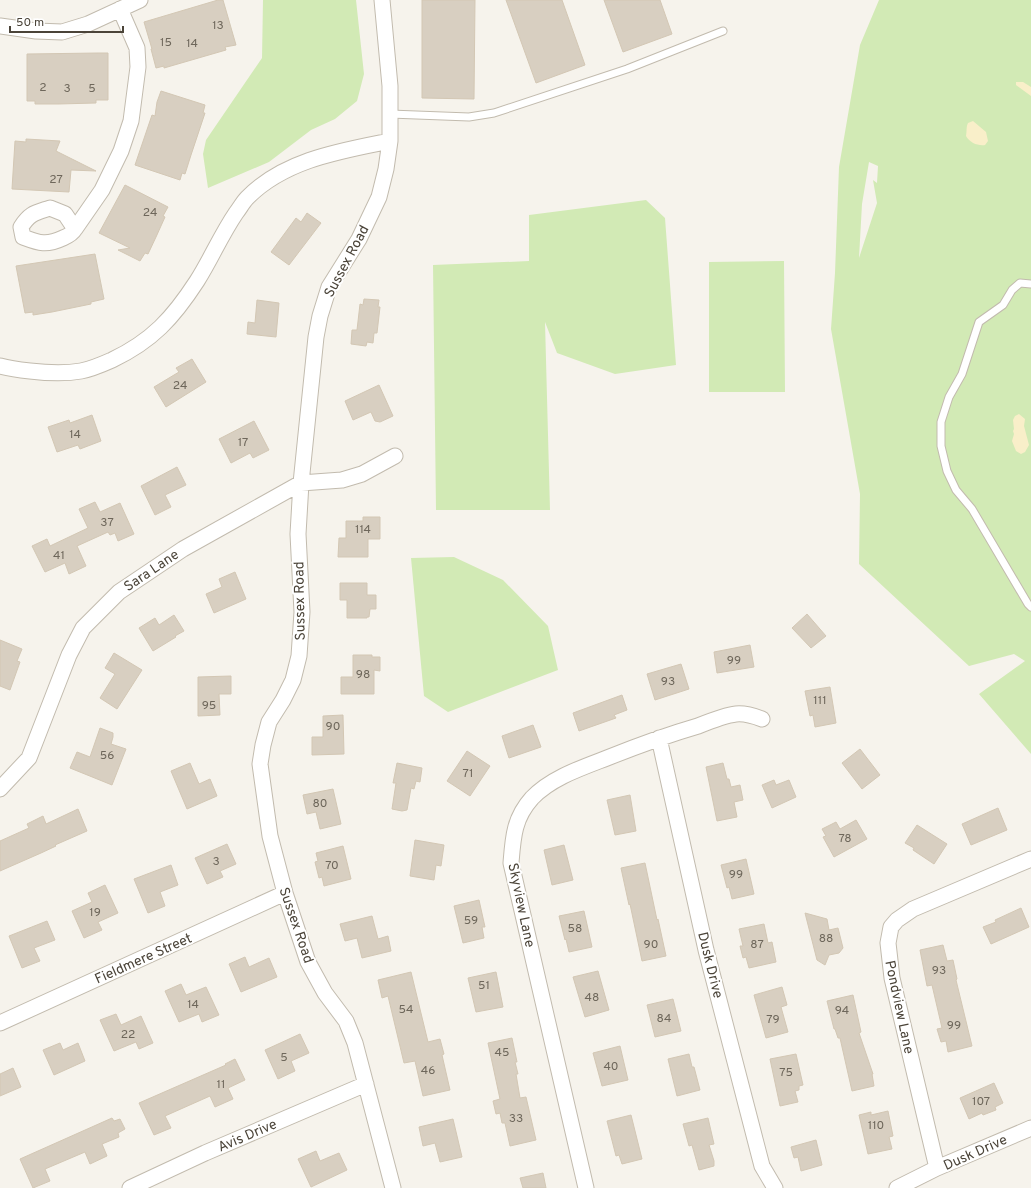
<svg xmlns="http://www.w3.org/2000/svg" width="1031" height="1188" font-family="Overpass,sans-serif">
<rect width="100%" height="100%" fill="#f6f3ec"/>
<path fill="#d2eab5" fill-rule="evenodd" d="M263,0H356L364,74L357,101L335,119L311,130L269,162L208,188L203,154L206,140L262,58Z
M879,0H1031V754L979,694L1025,661L1014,654L969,666L859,564L860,494L831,329L835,273L839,167L860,45ZM869,162L878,166L877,183L873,180L877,203L859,258L862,204Z
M646,200L665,218L676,365L615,374L557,353L545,322L550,510H436L433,265L529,261V215Z
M784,261L785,392H709V262Z
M454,557L503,580L548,626L558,670L448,712L424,696L411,558Z"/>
<path fill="#f9efc9" d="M1016,82H1023L1031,87V96L1016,85Z
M973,121L986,132L988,141L985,145C978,146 970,143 966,136C967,131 966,127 968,123Z
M1019,414L1025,419L1024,426L1029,445L1025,452L1021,454L1016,451L1012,441L1014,434L1013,431L1014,429L1013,420L1015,416Z"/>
<path fill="#d8cfc1" stroke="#d3c7b4" d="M218,0H223L236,45L225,47L226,50L164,68V66L156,68L151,49H152L144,22Z
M422,0H475L474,99L422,98Z
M506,0H562L585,65L536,83Z
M604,0H660L672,34L623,52Z
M98,53H108V100H96V103L58,104H35V101H27V54Z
M161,91L205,105L203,113H205L191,155L185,174L182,173L180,180L135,165L152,115L155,116L157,102Z
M26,139L60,141L56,151L96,171L71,170L69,192L12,189L15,141L26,142Z
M125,185L168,207L163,216L165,217L156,237L148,254L145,253L140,261L118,250L130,248L99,233Z
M307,213L321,223L289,265L271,252L296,218L301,222Z
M95,254L104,299L91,302V304L52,312L33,315V312L25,313L16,266Z
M364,299L379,300L378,307H380L377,333H374L373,343L367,342L366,346L351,344L352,330H357L360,304L363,305Z
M257,300L279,303L276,337L247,334L248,322L255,323Z
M192,359L206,382L166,407L154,387L179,372L176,368Z
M379,385L393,416L380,422L375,421L371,412L353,420L345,401Z
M92,415L101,441L80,449L78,445L57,452L48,427L69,420L70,423Z
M254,421L269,450L253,458L250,453L231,463L219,439Z
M177,467L186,485L165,495L171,507L155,515L141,486Z
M95,502L100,512L120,503L134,534L118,541L115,533L110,535L108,532L77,546L86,566L69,574L65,563L45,572L32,546L47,539L50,546L88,528L79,509Z
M363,517H380V539H368V557H338L339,538H346V521H363Z
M235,572L246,599L214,613L206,594L222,587L219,579Z
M340,583H367V595H376V609H370L369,617H367V618H347V600H340Z
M807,614L826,636L811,648L792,628Z
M174,615L184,631L175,636L176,637L153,651L139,628L155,618L159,625Z
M0,640L22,649L17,661L20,662L10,690L0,686Z
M750,645L754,667L717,673L714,652Z
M114,653L142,670L117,709L100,698L115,674L105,668Z
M353,655H372V657H380V671L374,670V694H341V677H353Z
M681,664L689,689L655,700L647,674Z
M231,676V694H219L220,715L198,716V677Z
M830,687L836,723L815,727L813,715L810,716L805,691Z
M622,695L627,710L614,715L616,718L579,731L573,713Z
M343,715L344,754L312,755V737H323V716Z
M533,725L541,747L509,758L502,736Z
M100,728L113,733V737L111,744L126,749L112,785L70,768L77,752L90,757Z
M860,749L880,775L862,789L842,763Z
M467,751L490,766L470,796L447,781Z
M190,763L199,784L210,779L217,796L187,809L171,771Z
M397,763L422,768L420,782L416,781L414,789L411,788L407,810L402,811L392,809L396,783H393Z
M723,763L727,779H729L731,787L740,785L743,800L734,802L737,817L717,821L706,767Z
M774,780L776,785L789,780L796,797L772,808L762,785Z
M333,789L341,824L320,829L316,812L307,814L303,795Z
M630,795L636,831L615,835L607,800Z
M998,808L1007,830L971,845L962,824Z
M78,809L87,831L55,845L56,846L41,853L0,871V841L29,828L27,824L43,816L46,824Z
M856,820L867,839L834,857L823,837L826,836L822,829L836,822L840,829Z
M917,825L947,844L934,864L913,850L914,848L905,843Z
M415,840L444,845L441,866L436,865L434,880L410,876Z
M227,844L236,864L220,871L223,877L207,884L195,858Z
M564,845L573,880L552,885L544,850Z
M343,846L351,879L324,886L322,877L319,878L315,862L318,861L316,853Z
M746,859L754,894L732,899L729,887L727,888L721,865Z
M645,863L657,920L658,919L666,956L642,961L630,904L629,905L621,868Z
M171,865L178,885L160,892L165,906L148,913L134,879Z
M105,885L118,913L98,922L102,930L84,938L72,911L92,902L88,893Z
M479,900L485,927H482L484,938L463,943L454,906Z
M1021,908L1029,927L991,944L983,927L996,922L995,920Z
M584,911L592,947L569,952L566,939L565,940L559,916Z
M805,913L827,919L829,930L838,928L843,948L839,953L829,955L825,965L817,960Z
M372,916L378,939L388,936L391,951L362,958L357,938L345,941L340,924Z
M47,921L55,940L34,948L40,961L22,968L9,936Z
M764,924L768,943L772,942L776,962L749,968L746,957L743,958L740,946H743L739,929Z
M943,945L947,961L953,960L957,979L956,980L972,1046L948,1052L946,1041L941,1042L937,1029L942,1028L932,985L927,986L920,950Z
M245,957L249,967L269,958L277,977L241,992L229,964Z
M598,971L609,1010L585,1017L573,977Z
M411,972L428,1042L440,1039L444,1054L442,1055L450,1090L423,1096L415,1061L404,1063L388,996L382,998L378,980Z
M496,972L503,1007L476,1012L468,978Z
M181,984L186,995L206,987L219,1015L202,1022L199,1014L179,1022L165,991Z
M782,987L787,1005L781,1007L788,1032L766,1038L754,995Z
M853,995L861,1032L859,1033L873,1074H872L874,1086L852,1091L840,1038H838L835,1029H834L827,1001Z
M673,999L681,1031L655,1037L647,1005Z
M116,1014L121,1025L141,1016L153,1043L139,1049L136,1042L114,1051L100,1020Z
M300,1034L309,1053L291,1061L295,1071L278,1079L265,1050Z
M512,1038L517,1062H515L518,1074H516L520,1098L526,1097L536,1140L510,1146L505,1123H502L500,1113L496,1114L493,1101L500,1099L488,1043Z
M60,1043L63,1050L78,1043L85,1061L54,1075L43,1050Z
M620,1046L628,1080L602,1086L593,1053Z
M689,1054L692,1067H694L700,1090L677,1096L668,1059Z
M796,1054L803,1085L799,1086V1090L795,1091L798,1102L780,1106L770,1059Z
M235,1059L245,1080L228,1088L233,1099L215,1107L210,1096L165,1116L171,1128L154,1135L139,1103L226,1065L225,1064Z
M13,1068L21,1087L0,1096V1074Z
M994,1083L1003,1103L995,1107L996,1110L983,1115L982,1113L969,1119L960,1098Z
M888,1111L893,1136L889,1137L892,1149L868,1154L859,1115L871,1112V1115Z
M631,1115L642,1159L622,1164L619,1155L616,1156L607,1121Z
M112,1118L114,1121L120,1119L125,1129L118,1133L119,1137L102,1144L107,1156L90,1164L85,1152L45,1169L50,1181L33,1188L20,1159Z
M708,1118L714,1144L709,1145L714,1161V1166L699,1170L692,1145L689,1146L683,1124Z
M453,1119L462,1157L440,1162L435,1143L423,1146L419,1127Z
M816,1140L822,1165L801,1171L798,1157L794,1158L791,1147Z
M316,1151L320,1161L339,1153L347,1170L311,1187L298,1159Z
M543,1173L546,1188H523L520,1178Z"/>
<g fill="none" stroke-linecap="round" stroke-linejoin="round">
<defs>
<path id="lane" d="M390,114L469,117L494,113L627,69L723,31
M1031,284L1020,283L1012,290L1003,305L979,322L962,374L949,397L941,422V446L947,471L956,490L972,509L1028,604L1031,607"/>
<path id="street" d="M382,0L390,86V141L386,169L379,197L359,239L329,287L320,316L316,337L301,483L298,534L302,612L299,656L293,680L283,700L269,722L263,745L260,764L270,836L285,893L308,962L325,993L346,1021L355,1043L393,1188
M0,26L36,31L62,32L88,24L140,0
M50,208L65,214L75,229C72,234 68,236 63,238C46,246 39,243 23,237L21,227C30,213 35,213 50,208Z
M75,229L102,190L121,151L131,121L138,67L137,48L120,9
M0,366C10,369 20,370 30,371C47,373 64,374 81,371C92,369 103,364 112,360C152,341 173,318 197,281C211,259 221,235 236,213C240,208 243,202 247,198C284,160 340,151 390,141
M659,738L706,950L762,1166L775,1188
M0,789L29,758L69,655L83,628L119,592L183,549L301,483L342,480L362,474L395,456
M0,1023L285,893
M937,1168L892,978L888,943L891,927L897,920L913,909L1031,859
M130,1188L205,1153L366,1084
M586,1188L511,863C513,837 514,818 532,798C551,778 581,768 607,758C637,746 667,735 698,726C708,722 726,715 736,714C745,713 754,716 762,719
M897,1188L937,1168L1031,1128"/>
</defs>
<use href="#lane" stroke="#c2bbae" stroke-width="9"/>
<use href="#street" stroke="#c2bbae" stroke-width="17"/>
<use href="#lane" stroke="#fff" stroke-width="7"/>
<use href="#street" stroke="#fff" stroke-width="15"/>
</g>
<g text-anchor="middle" stroke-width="4" stroke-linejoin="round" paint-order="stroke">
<g font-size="12" fill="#6e675b">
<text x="218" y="29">13</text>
<text x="166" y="46">15</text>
<text x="192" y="47">14</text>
<text x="43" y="91">2</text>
<text x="67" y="92">3</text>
<text x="92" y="92">5</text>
<text x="56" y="183">27</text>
<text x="150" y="216">24</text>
<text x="180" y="389">24</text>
<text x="75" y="438">14</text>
<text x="243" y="446">17</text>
<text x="107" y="526">37</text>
<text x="363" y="533">114</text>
<text x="59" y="559">41</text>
<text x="734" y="664">99</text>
<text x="363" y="678">98</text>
<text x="668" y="685">93</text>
<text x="820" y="704">111</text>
<text x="209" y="709">95</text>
<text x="333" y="730">90</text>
<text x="107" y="759">56</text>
<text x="468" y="777">71</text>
<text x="320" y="807">80</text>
<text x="845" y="842">78</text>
<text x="216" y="865">3</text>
<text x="332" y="869">70</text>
<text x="736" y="878">99</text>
<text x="95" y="916">19</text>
<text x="471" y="924">59</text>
<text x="575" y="932">58</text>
<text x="826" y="942">88</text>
<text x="651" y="948">90</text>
<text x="757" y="948">87</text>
<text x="939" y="974">93</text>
<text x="484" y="989">51</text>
<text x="592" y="1001">48</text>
<text x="193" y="1008">14</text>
<text x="406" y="1013">54</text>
<text x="842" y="1014">94</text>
<text x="664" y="1022">84</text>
<text x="773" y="1023">79</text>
<text x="954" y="1029">99</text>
<text x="128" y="1038">22</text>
<text x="502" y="1056">45</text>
<text x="284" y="1061">5</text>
<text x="611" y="1070">40</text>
<text x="428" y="1074">46</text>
<text x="786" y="1076">75</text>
<text x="221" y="1088">11</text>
<text x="981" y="1105">107</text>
<text x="516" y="1122">33</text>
<text x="876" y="1129">110</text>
</g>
<g font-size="14" fill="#4b4439" stroke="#fff">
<text transform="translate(346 261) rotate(-62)" y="5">Sussex Road</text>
<text transform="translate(151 570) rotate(-34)" y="5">Sara Lane</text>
<text transform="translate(299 601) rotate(-91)" y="5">Sussex Road</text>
<text transform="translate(522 905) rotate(78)" y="5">Skyview Lane</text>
<text transform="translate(297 925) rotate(71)" y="5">Sussex Road</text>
<text transform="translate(143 958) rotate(-24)" y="5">Fieldmere Street</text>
<text transform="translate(711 965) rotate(76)" y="5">Dusk Drive</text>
<text transform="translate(900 1007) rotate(78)" y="5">Pondview Lane</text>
<text transform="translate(247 1135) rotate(-23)" y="5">Avis Drive</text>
<text transform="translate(975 1152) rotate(-24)" y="5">Dusk Drive</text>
</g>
</g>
<path d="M10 26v6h113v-6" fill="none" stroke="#4b4439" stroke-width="2"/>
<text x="16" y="26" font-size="12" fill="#4b4439" stroke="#ffffff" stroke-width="3" paint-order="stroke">50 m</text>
</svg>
